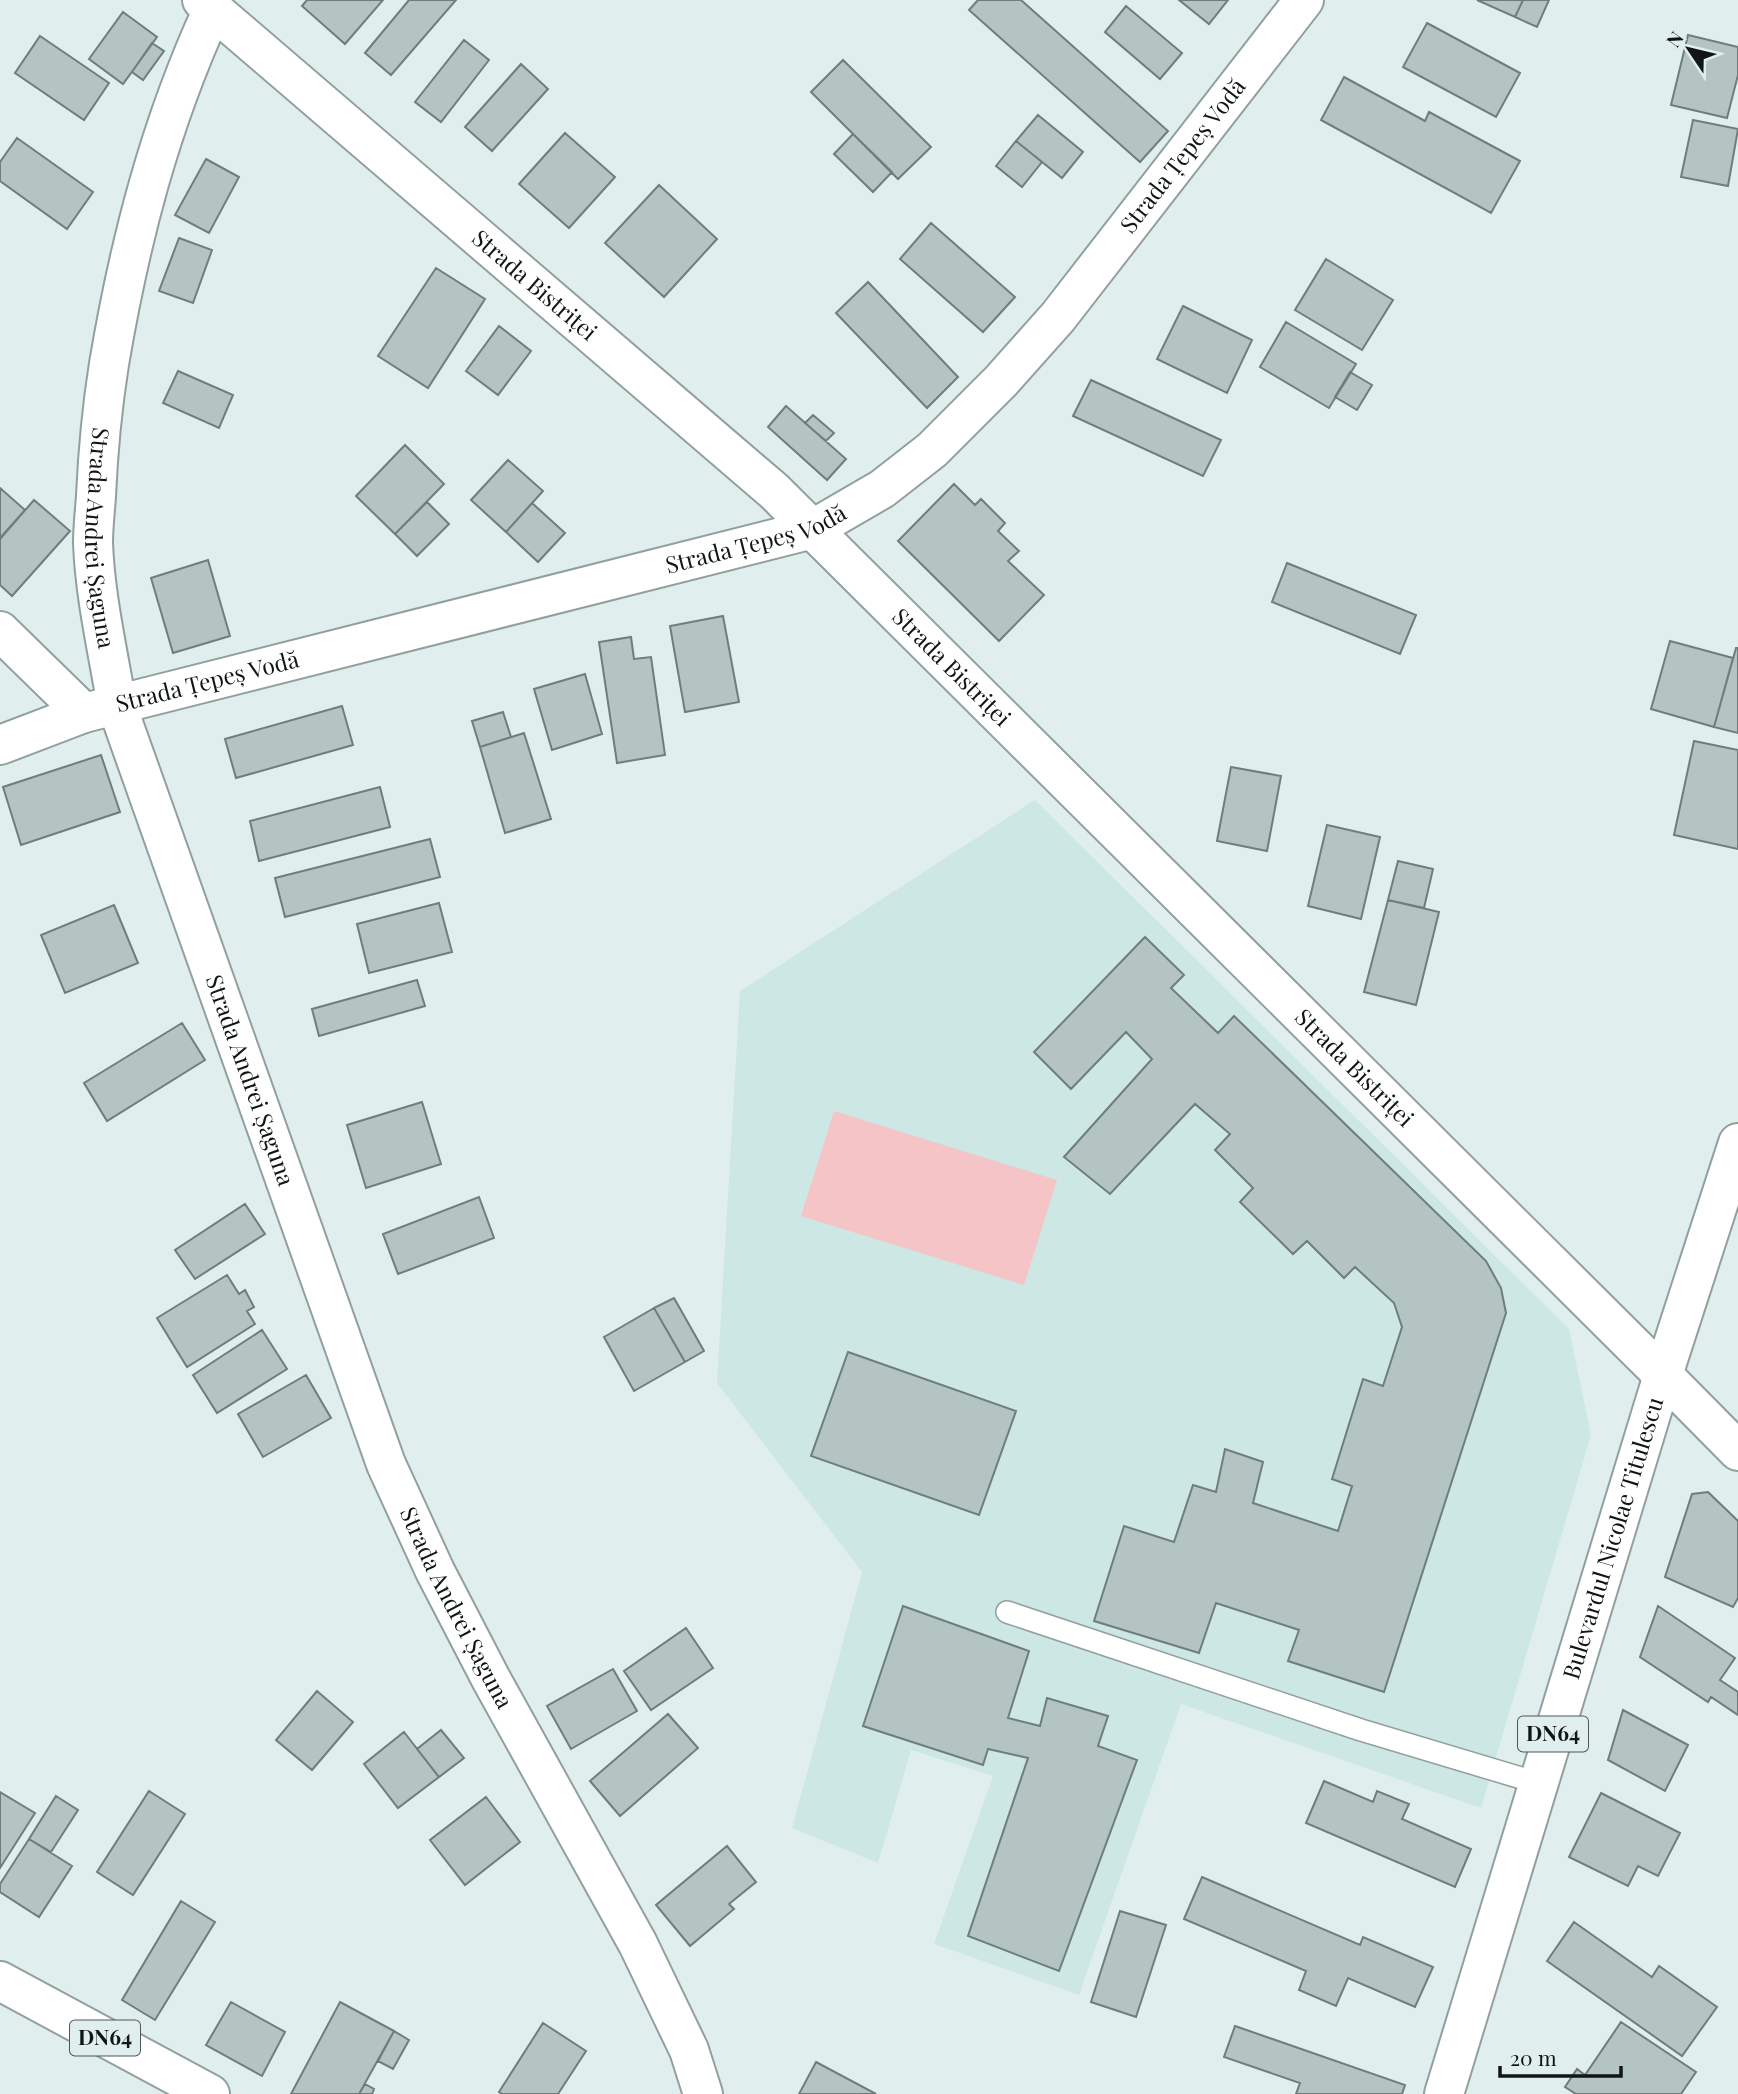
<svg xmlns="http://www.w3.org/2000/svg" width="1738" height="2094" font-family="'Playfair Display',serif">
<rect width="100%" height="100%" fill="#e0efee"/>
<path fill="#cde7e5" d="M1035,800L1569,1329L1591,1435L1481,1808L1181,1704L1079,1995L934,1944L993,1776L911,1750L878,1863L792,1828L862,1572L717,1383L740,991Z"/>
<path fill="#f5c4c6" d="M834,1111L1057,1180L1024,1285L801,1216Z"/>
<path fill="#b4c4c3" stroke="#6f7d7d" stroke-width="2" d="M307,0H383L345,44L302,6Z
M409,0H456L391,75L365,53Z
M978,0H1021L1168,131L1140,162L969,10Z
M1179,0H1228L1209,24Z
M1477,0H1523L1515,17Z
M1523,0H1549L1537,27L1515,17Z
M1126,6L1182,53L1160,79L1105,32Z
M123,12L157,37L123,84L89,59Z
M1427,23L1520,73L1496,117L1403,67Z
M1688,35L1738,47V75L1727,118L1671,105Z
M40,36L109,83L84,120L15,73Z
M464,40L489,60L441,122L415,102Z
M152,43L164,51L143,80L132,72Z
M843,60L931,147L898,179L811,92Z
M521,64L548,89L492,151L465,127Z
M1344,77L1425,121L1429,112L1520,161L1491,213L1321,120Z
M1038,115L1083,152L1062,178L1016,141Z
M1693,120L1738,129L1728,186L1681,177Z
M565,133L615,177L569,228L519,184Z
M853,134L892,172L873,192L834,154Z
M17,138L93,192L67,229L0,181V162Z
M1016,141L1042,162L1022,187L996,166Z
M206,159L239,177L209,233L175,215Z
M659,185L717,239L664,297L605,243Z
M931,223L1015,297L983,332L900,259Z
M179,238L212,250L193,303L159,291Z
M1326,259L1393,300L1362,350L1295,310Z
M436,268L485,299L428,388L378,356Z
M868,282L958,377L927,408L836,313Z
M1183,306L1252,340L1227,393L1157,359Z
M1286,322L1356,364L1329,408L1260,367Z
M499,326L531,351L498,395L466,371Z
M178,371L233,395L219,428L163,403Z
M1350,372L1372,385L1357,410L1335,397Z
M1091,380L1221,440L1203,476L1073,416Z
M786,406L846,459L827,480L768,427Z
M813,415L834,433L826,441L805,423Z
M405,445L444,484L395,534L356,496Z
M508,460L543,491L506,532L471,500Z
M954,484L975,505L981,499L1005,523L998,531L1019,551L1008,561L1044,595L999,641L898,541Z
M0,488L25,510L0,538Z
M34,500L70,531L12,596L0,585V539Z
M427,502L449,524L417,556L395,534Z
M532,503L565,533L538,562L506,532Z
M208,560L230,636L173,653L151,578Z
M1287,563L1416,615L1400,654L1272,602Z
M723,616L739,702L685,712L670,626Z
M631,637L634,659L651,657L665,755L617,763L599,642Z
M1670,641L1733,658L1714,727L1651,709Z
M1736,648H1738V733L1714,727Z
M585,674L602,734L552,750L534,689Z
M342,706L353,745L236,778L225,739Z
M503,712L511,737L480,747L472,721Z
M524,733L551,819L505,833L480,747Z
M1694,741L1738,750V849L1674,835Z
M101,755L120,812L21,845L3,787Z
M1231,767L1281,776L1267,851L1217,841Z
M380,787L390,827L259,861L250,821Z
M1327,825L1380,837L1361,919L1308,906Z
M430,839L440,877L285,917L275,878Z
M1398,861L1433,869L1424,908L1388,900Z
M1388,900L1439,912L1416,1005L1364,992Z
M439,903L452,952L369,973L357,924Z
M114,905L138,963L65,993L41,935Z
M1145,937L1184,975L1171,988L1218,1033L1234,1016L1486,1261L1501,1288L1506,1313L1384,1692L1288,1661L1299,1630L1216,1603L1199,1653L1094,1621L1124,1526L1174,1542L1193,1485L1216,1492L1225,1449L1263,1462L1253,1503L1338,1531L1352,1486L1332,1479L1363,1379L1383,1386L1402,1327L1394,1303L1355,1267L1344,1278L1307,1241L1293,1254L1240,1202L1253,1188L1215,1150L1230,1134L1195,1104L1110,1194L1064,1157L1152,1059L1126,1032L1071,1089L1034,1052Z
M417,980L425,1006L319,1036L312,1009Z
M182,1023L205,1060L107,1121L84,1083Z
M422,1102L441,1164L366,1188L347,1125Z
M479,1197L494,1238L398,1274L383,1234Z
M245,1204L265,1234L195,1279L175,1250Z
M227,1275L239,1294L245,1290L254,1307L247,1311L255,1324L187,1367L157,1318Z
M674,1298L704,1351L685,1362L654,1308Z
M654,1308L685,1362L634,1391L604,1337Z
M262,1330L287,1369L217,1413L193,1375Z
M848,1352L1016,1411L979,1515L811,1456Z
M306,1375L331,1418L263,1457L238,1414Z
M1708,1492L1738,1521V1598L1733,1607L1665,1577L1692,1494Z
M903,1606L1029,1651L1008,1718L1040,1726L1047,1698L1108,1716L1098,1746L1137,1760L1059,1971L968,1936L1028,1758L988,1749L983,1765L863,1726Z
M1658,1606L1735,1658L1720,1680L1738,1692V1715L1711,1697L1708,1702L1640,1657Z
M686,1628L713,1668L651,1710L624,1671Z
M613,1669L637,1711L571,1749L547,1706Z
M317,1691L353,1722L312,1770L276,1740Z
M1623,1710L1688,1745L1665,1791L1608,1760Z
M668,1714L698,1748L620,1816L590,1781Z
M441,1730L464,1758L439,1777L417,1749Z
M404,1732L439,1777L398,1808L364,1764Z
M1324,1781L1373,1802L1377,1791L1409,1804L1402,1819L1471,1849L1455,1887L1306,1823Z
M149,1791L185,1814L133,1895L97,1872Z
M0,1792L35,1813L0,1868Z
M1601,1793L1680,1833L1658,1876L1638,1866L1628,1886L1569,1857Z
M56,1796L78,1810L51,1852L29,1839Z
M486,1797L520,1842L465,1885L430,1840Z
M29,1839L72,1866L39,1917L0,1892V1884Z
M727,1846L756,1882L729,1904L734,1909L690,1946L656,1905Z
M1202,1877L1360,1945L1363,1937L1433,1967L1415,2007L1348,1978L1336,2006L1299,1990L1306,1971L1184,1919Z
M181,1901L215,1922L155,2020L122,2000Z
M1120,1911L1166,1925L1136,2017L1091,2002Z
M1574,1922L1652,1977L1659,1966L1717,2007L1682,2056L1547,1961Z
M231,2002L285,2032L262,2076L206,2045Z
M340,2002L394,2031L359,2094H291Z
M1621,2022L1696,2072L1681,2094H1576L1565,2087L1577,2069L1585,2075Z
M543,2023L586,2051L558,2094H502L499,2092Z
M1235,2026L1405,2085L1402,2094H1296L1300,2083L1224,2057Z
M394,2031L409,2040L393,2069L378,2061Z
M816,2062L876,2094H799Z
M365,2084L374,2089L372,2094H359Z"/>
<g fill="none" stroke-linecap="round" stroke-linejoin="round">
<defs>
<path id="service" d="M1007,1612L1361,1730L1538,1783"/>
<g id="minor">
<path id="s1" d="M202,0L774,491L1663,1375"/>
<path id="s2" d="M213,9C160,124 130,240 109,364C102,408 98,451 96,496C95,511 93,527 93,543C95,597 108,652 117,706L386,1464L435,1571L491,1679L638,1944L689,2050L703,2094"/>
<path d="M0,631L84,713"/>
<path id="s3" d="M0,745L84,713L813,529L882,489L932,450L1001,381L1058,317L1304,0"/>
</g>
<path id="tertiary" d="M1663,1375L1738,1143"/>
<g id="primary">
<path d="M0,1981L210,2094"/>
<path id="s4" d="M1444,2094L1663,1375L1738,1451"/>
</g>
</defs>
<use href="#service" stroke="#91a09f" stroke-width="24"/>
<use href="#minor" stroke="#91a09f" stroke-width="42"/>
<use href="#tertiary" stroke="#91a09f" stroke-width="42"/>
<use href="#primary" stroke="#91a09f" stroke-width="42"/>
<use href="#service" stroke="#fff" stroke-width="21"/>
<use href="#minor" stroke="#fff" stroke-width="38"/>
<use href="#tertiary" stroke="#fff" stroke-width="38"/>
<use href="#primary" stroke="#fff" stroke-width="38"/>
</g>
<g text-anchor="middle" stroke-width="5" stroke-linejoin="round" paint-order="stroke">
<g fill="#e0efee" stroke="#4e5756" stroke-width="2">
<rect x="1518" y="1716.5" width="70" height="35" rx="5"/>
<rect x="70" y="2020.5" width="70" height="35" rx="5"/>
</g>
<g font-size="21" font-weight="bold" fill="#101615">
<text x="1553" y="1741">DN64</text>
<text x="105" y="2045">DN64</text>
</g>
<g font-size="23" fill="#101615" stroke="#e0efee">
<text dy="8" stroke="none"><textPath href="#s3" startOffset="1372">Strada Țepeș Vodă</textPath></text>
<text dy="8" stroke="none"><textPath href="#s1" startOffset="438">Strada Bistriței</textPath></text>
<text dy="8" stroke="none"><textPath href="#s3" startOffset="784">Strada Țepeș Vodă</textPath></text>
<text dy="8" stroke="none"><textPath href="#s2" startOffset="546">Strada Andrei Șaguna</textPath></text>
<text dy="8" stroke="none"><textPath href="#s1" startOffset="1004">Strada Bistriței</textPath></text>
<text dy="8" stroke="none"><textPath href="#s3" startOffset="217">Strada Țepeș Vodă</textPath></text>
<text dy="8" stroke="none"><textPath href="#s1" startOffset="1572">Strada Bistriței</textPath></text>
<text dy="8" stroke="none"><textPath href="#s2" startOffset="1113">Strada Andrei Șaguna</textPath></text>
<text dy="8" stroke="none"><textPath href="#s4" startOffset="581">Bulevardul Nicolae Titulescu</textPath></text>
<text dy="8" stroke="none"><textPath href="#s2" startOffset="1680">Strada Andrei Șaguna</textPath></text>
</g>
</g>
<g transform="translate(1689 49) rotate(305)" stroke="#e0efee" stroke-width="5" paint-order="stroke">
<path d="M0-5L12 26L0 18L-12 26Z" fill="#101615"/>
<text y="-10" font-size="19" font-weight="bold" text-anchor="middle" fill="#101615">N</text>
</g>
<path d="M1500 2066v10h121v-10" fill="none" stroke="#101615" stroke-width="3.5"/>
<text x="1510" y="2066" font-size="21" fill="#101615" stroke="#e0efee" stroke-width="5" paint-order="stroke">20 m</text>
</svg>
